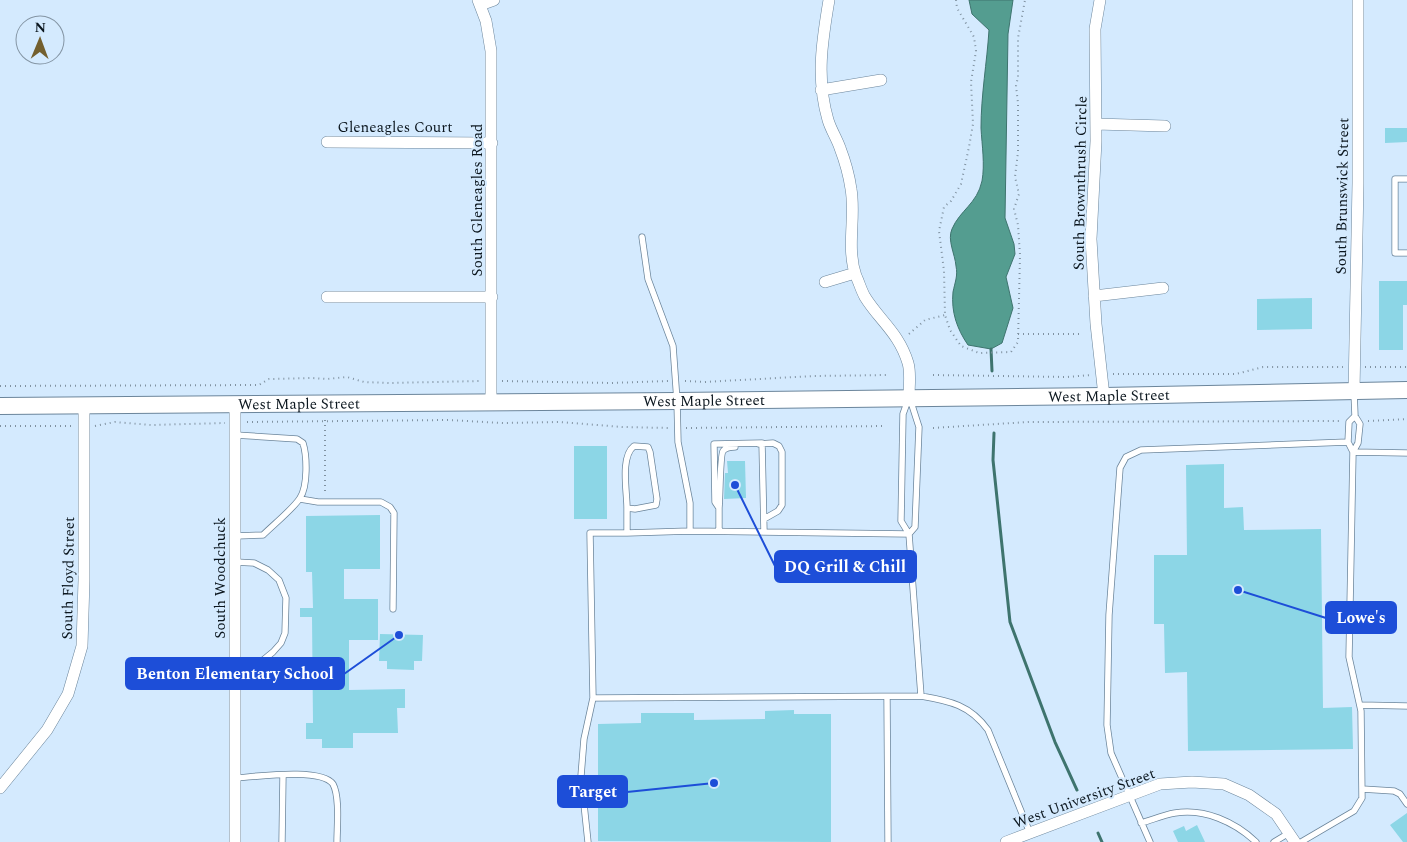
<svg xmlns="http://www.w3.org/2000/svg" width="1407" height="842" font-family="Spectral,serif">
<rect width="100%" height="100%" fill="#d4eafe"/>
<path fill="#549d90" stroke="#3e746e" d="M969,0H1013L1008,34L1005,218L1014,244L1015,254L1006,277L1013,308L1002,343L991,349L968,345C957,329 951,312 953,292C955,282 958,276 956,266C955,254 947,240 952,229C960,210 977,204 982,181C985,164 982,146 981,128C981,95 987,62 989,30L972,14Z"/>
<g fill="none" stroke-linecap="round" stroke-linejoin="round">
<path stroke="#3e746e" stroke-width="3" d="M991,349L992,371
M994,433L993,460L1010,622L1055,742L1077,790
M1098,833L1102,842"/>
</g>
<path fill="#8cd6e6" d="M1385,128H1407V142L1385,143Z
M1379,281H1407V305H1403V350H1379Z
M1312,298V329L1257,330V299Z
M574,446H607V519H574Z
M727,461H745L746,498L724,499L725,473H728Z
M1224,464V508L1243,507L1244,530L1321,529L1323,708L1352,707L1353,749L1188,751L1187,672L1165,673L1164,624H1154V555H1187L1186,465Z
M380,515V569H344V599H378V640H349V690L405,689V708H397L398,733H353V748H322V739H306V723H313L312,617H300V608H313L312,572H306V516Z
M380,634L423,635L422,661H414V670L387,669V661H379Z
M794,710V714H831V842L598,841V724L641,723V713H694V720L765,719V711Z
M1407,813V842H1403L1390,825Z
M1197,825L1205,842H1178L1173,831L1184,826L1186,831Z"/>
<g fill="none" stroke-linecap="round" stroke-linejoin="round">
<defs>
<path id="service" d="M1407,179H1395V253H1407
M642,237L648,279L673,346L677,401L678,442L690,503V531
M908,400L903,414L901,521L909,534L921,696
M759,444L773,443L779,446L782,452V505L778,511L764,519
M1353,452L1358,443L1360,424L1355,416L1354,392
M1353,452L1407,453
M300,499L318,502H381L390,507L394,513L393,609
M627,508C627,491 620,457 634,446L648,447L650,452L657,499L656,505L635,509L627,508V533L690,531L909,534
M719,508C720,498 720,455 723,451C726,447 731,447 735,447
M719,531V508L715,502L714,444L762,443L764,532
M909,534L915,527L919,427L910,399
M235,536L263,535C272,526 294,508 300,498C308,486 307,456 303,443L297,439L235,435
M235,670L262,661L273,652L281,643L285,633L286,598L279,580L268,570L254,563L235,562
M887,697L888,842
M593,698L590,533H627
M1360,705L1407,706
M235,778C254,777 321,767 333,784C340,797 337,827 337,842
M1362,789L1394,791L1400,794L1407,804
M1141,823C1152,820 1163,815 1175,813C1204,808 1235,822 1256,842
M282,842L283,775
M588,842L581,776L584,739L593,698L921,696C950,701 970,705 988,730L1030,833
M1150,842L1111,753L1107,725L1109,615L1120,468L1126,457L1141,450L1348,442
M1274,842L1289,833
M1301,842L1354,811L1362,798L1361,711L1349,657L1353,452L1348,442L1349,422L1355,416"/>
<path id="minor" d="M478,0L486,21L491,51V402
M829,0C822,41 816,79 828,120C831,130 837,139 840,148C845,161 849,175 851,189C856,217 846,248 856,276C859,282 861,290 865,297C880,321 899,333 908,363C911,373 909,386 909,397
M1100,0L1095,29L1096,141L1091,239L1096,324L1104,396
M480,5L494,0
M821,90L881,80
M1096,124L1165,126
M327,142L492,143
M825,282L855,273
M1094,296L1163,288
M327,297H492
M1354,392L1358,183V0
M0,788L47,730L68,694L82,646L84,580V405
M235,842V404
M1006,842L1160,784L1192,782L1224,784L1249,795L1276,814L1295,842"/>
<g id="secondary">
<path id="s1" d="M0,406L677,401L1104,396L1407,390"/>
</g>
</defs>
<use href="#service" stroke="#6b859b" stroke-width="7"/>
<use href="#minor" stroke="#6b859b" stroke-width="12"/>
<use href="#secondary" stroke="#6b859b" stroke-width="18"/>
<path stroke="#8092a1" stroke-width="2" stroke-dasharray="1 4" stroke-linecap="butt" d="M956,0L957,8L974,37L976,51L971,82L973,124L969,147L961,184L951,201L944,207L939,231L944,271L945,315L950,330L961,346L979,353L1011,352L1018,342L1020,255L1018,225L1014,209L1019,194L1015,177L1018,152V103L1016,86L1018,77V38L1025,0
M909,334L925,320L945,315
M1018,334H1080
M1365,367H1407
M1113,374H1236L1263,367H1343
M933,375L1067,377L1091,375
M502,381L610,383L668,381
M685,381L704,382L814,376L889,375
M0,386L259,385L269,379L312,378L327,379L347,377L364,382L389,383L480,381
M325,420V492
M1368,421L1407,419
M247,422L447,420L503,423L560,422L622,427L669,428
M0,426H73
M95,426L115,422L151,425L225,423
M686,428L886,426
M933,428L1028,422L1341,421"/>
<use href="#service" stroke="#fff" stroke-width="5.5"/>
<use href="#minor" stroke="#fff" stroke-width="11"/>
<use href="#secondary" stroke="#fff" stroke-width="16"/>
</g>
<g text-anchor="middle" stroke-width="4" stroke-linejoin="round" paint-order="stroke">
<g font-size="15" fill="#0b161e" stroke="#d4eafe">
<text x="395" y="132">Gleneagles Court</text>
<text transform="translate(1080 183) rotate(-89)" y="5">South Brownthrush Circle</text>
<text transform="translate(1342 196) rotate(-89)" y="5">South Brunswick Street</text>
<text transform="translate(477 200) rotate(-90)" y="5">South Gleneagles Road</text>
<text dy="5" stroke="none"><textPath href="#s1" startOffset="1109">West Maple Street</textPath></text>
<text dy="5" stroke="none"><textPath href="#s1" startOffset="704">West Maple Street</textPath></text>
<text dy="5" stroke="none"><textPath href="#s1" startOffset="299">West Maple Street</textPath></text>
<text transform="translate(68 578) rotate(-89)" y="5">South Floyd Street</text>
<text transform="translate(220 578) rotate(-90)" y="5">South Woodchuck</text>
<text transform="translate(1084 798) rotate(-20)" y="5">West University Street</text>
</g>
</g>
<path fill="none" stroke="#1d4ed8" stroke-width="2" d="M735 485L775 566M1238 590L1326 618M399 635L344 674M714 783L627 792"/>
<g fill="#1d4ed8" stroke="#d4eafe" stroke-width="2">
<circle cx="735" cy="485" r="5"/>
<circle cx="1238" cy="590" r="5"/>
<circle cx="399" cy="635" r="5"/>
<circle cx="714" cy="783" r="5"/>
</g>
<g fill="#1d4ed8" stroke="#1d4ed8" stroke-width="2">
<rect x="775" y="551" width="141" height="31" rx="5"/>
<rect x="1326" y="602" width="70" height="31" rx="5"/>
<rect x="126" y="658" width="218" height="31" rx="5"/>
<rect x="558" y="776" width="69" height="31" rx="5"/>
</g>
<g font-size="16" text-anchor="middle" font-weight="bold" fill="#fff">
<text x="845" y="572">DQ Grill &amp; Chill</text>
<text x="1361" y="623">Lowe's</text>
<text x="235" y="679">Benton Elementary School</text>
<text x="593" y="797">Target</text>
</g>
<g transform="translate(40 40) rotate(1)"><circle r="24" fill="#d4eafe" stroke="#8495a4"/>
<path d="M0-4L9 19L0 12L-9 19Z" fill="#735f2e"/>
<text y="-8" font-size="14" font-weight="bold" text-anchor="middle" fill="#0b161e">N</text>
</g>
</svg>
